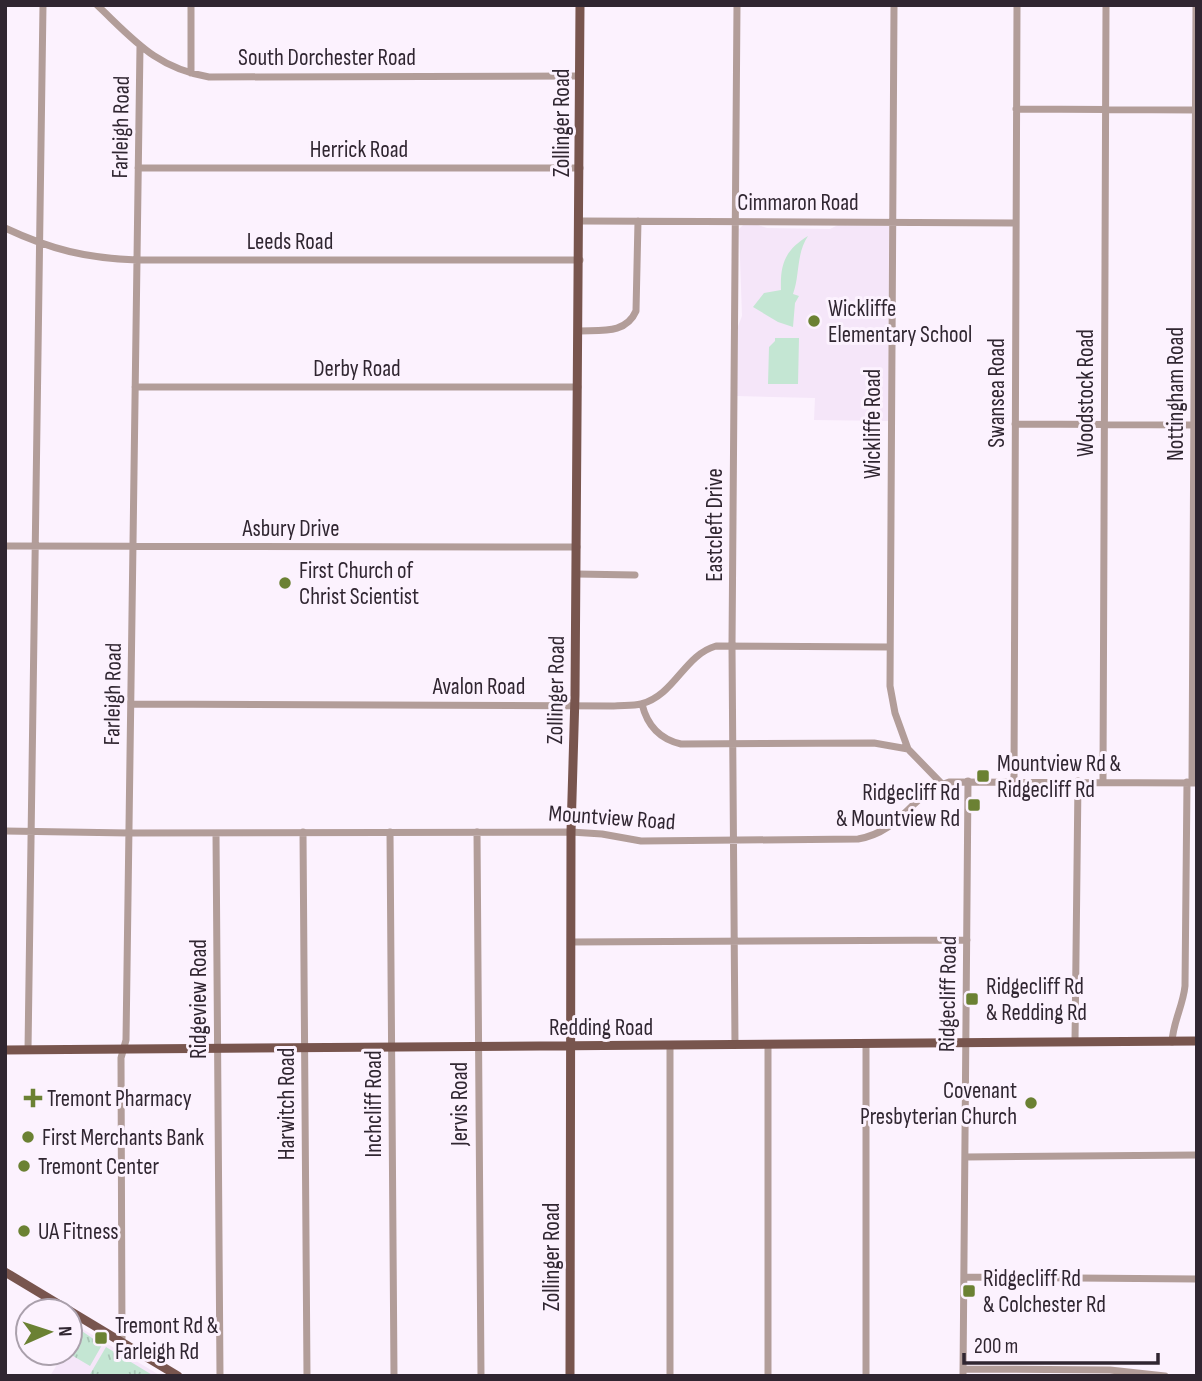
<svg xmlns="http://www.w3.org/2000/svg" width="1202" height="1381" font-family="'Sofia Sans Condensed',sans-serif">
<defs>
<pattern id="grass-tufts" width="24" height="20" patternUnits="userSpaceOnUse" patternTransform="scale(1.75)"><rect width="24" height="20" fill="#c4e6d3"/><path d="M3 7l-1-3M5 7V3M7 7l1-3M15 17l-1-3M17 17v-4M19 17l1-3" fill="none" stroke="#a9c5b6"/></pattern>
</defs>
<rect width="100%" height="100%" fill="#fcf2fe"/>
<path fill="#f5e6f9" d="M758,225L767,228L830,229L838,225L889,226L888,421L814,420L815,398L737,396L738,326L742,316L739,229L743,225Z
M79,1327L106,1343L161,1376H50L64,1353H70V1342Z"/>
<path fill="url(#grass-tufts)" d="M79,1329L102,1345L90,1366L68,1353L70,1344Z
M106,1347L154,1376H89Z"/>
<path fill="#c4e6d3" d="M808,236C796,254 800,275 793,294L799,296L795,303L793,327L778,322L753,307L764,293L781,290C780,264 785,250 808,236Z
M775,338H799L798,384H768L769,347L775,341Z"/>
<g fill="none" stroke-linecap="round" stroke-linejoin="round">
<path stroke="#b29d99" stroke-width="7" d="M97,5C134,40 156,68 209,77L580,76
M894,5L890,686L895,713L908,749L942,784
M191,73V5
M1016,109L1197,110
M138,168H580
M580,221L1016,223
M5,228C52,250 86,258 137,260H580
M579,331C602,330 626,334 636,311L638,221
M135,387H578
M1015,424L1196,425
M5,546L577,547
M576,574L635,575
M131,704L613,706C622,705 633,706 641,704C675,695 684,655 716,646L890,647
M642,704C647,725 659,739 681,744L874,743L908,749
M1014,780L1017,5
M1103,781L1106,5
M1192,782L1196,5
M5,831L129,833L571,832L602,834L641,841L858,839C903,831 910,794 949,782L1197,783
M303,832L307,1376
M390,832L394,1376
M477,832L481,1376
M216,833L220,1376
M571,942L967,940
M1075,1042L1078,781
M1172,1042C1173,1022 1183,1006 1185,986L1187,782
M735,1045L732,646L737,5
M28,1050L43,5
M965,1157L1197,1155
M964,1277L1197,1279
M122,1342L121,1058L126,1040L140,46
M963,1369L1110,1370L1165,1376
M670,1376V1046
M768,1376V1045
M866,1376V1044
M963,1376L968,781"/>
<path stroke="#78554e" stroke-width="9" d="M5,1050L1197,1041
M5,1272L178,1376
M570,1376L571,832L575,695L580,5"/>
</g>
<g fill="#6b8133" stroke="#fcf2fe" stroke-width="2.5">
<circle cx="814" cy="321" r="7"/>
<circle cx="285" cy="583" r="7"/>
<rect x="976" y="769" width="14" height="14" rx="3.5"/>
<rect x="967" y="798" width="14" height="14" rx="3.5"/>
<rect x="965" y="992" width="14" height="14" rx="3.5"/>
<path d="M29.5 1087.5h7v7h7v7h-7v7h-7v-7h-7v-7h7z"/>
<circle cx="1031" cy="1103" r="7"/>
<circle cx="28" cy="1137" r="7"/>
<circle cx="24" cy="1166" r="7"/>
<circle cx="24" cy="1231" r="7"/>
<rect x="962" y="1284" width="14" height="14" rx="3.5"/>
<rect x="94" y="1331" width="14" height="14" rx="3.5"/>
</g>
<g text-anchor="middle" stroke-width="6" stroke-linejoin="round" paint-order="stroke">
<g font-size="23" fill="#302631" stroke="#fcf2fe">
<text x="327" y="65">South Dorchester Road</text>
<text transform="translate(561 123) rotate(-90)" y="8">Zollinger Road</text>
<text transform="translate(120 127) rotate(-89)" y="8">Farleigh Road</text>
<text x="359" y="157">Herrick Road</text>
<text x="798" y="210">Cimmaron Road</text>
<text x="290" y="249">Leeds Road</text>
<text x="357" y="376">Derby Road</text>
<text transform="translate(996 393) rotate(-90)" y="8">Swansea Road</text>
<text transform="translate(1085 393) rotate(-90)" y="8">Woodstock Road</text>
<text transform="translate(1175 394) rotate(-90)" y="8">Nottingham Road</text>
<text transform="translate(872 424) rotate(-90)" y="8">Wickliffe Road</text>
<text transform="translate(714 525) rotate(-90)" y="8">Eastcleft Drive</text>
<text x="291" y="536">Asbury Drive</text>
<text x="479" y="694">Avalon Road</text>
<text transform="translate(555 690) rotate(-89)" y="8">Zollinger Road</text>
<text transform="translate(112 694) rotate(-89)" y="8">Farleigh Road</text>
<text transform="translate(612 817) rotate(4)" y="8">Mountview Road</text>
<text transform="translate(947 994) rotate(-89)" y="8">Ridgecliff Road</text>
<text transform="translate(198 999) rotate(-90)" y="8">Ridgeview Road</text>
<text x="601" y="1035">Redding Road</text>
<text transform="translate(286 1104) rotate(-90)" y="8">Harwitch Road</text>
<text transform="translate(373 1104) rotate(-90)" y="8">Inchcliff Road</text>
<text transform="translate(459 1104) rotate(-90)" y="8">Jervis Road</text>
<text transform="translate(551 1257) rotate(-90)" y="8">Zollinger Road</text>
</g>
<g font-size="23" fill="#302631" stroke="#fcf2fe" text-anchor="start">
<text x="828" y="316">Wickliffe<tspan x="828" dy="26">Elementary School</tspan></text>
<text x="299" y="578">First Church of<tspan x="299" dy="26">Christ Scientist</tspan></text>
<text x="997" y="771">Mountview Rd &amp;<tspan x="997" dy="26">Ridgecliff Rd</tspan></text>
<text x="960" y="800" text-anchor="end">Ridgecliff Rd<tspan x="960" dy="26">&amp; Mountview Rd</tspan></text>
<text x="986" y="994">Ridgecliff Rd<tspan x="986" dy="26">&amp; Redding Rd</tspan></text>
<text x="1017" y="1098" text-anchor="end">Covenant<tspan x="1017" dy="26">Presbyterian Church</tspan></text>
<text x="47" y="1106">Tremont Pharmacy</text>
<text x="42" y="1145">First Merchants Bank</text>
<text x="38" y="1174">Tremont Center</text>
<text x="38" y="1239">UA Fitness</text>
<text x="983" y="1286">Ridgecliff Rd<tspan x="983" dy="26">&amp; Colchester Rd</tspan></text>
<text x="115" y="1333">Tremont Rd &amp;<tspan x="115" dy="26">Farleigh Rd</tspan></text>
</g>
</g>
<rect width="1202" height="1381" fill="none" stroke="#302631" stroke-width="14"/>
<g transform="translate(49 1332) rotate(87)"><circle r="33" fill="#fcf2fe" stroke="#aaa0ac" stroke-width="2"/>
<path d="M0-5L12 26L0 18L-12 26Z" fill="#6b8133"/>
<text y="-10" font-size="19" font-weight="bold" text-anchor="middle" fill="#302631">N</text>
</g>
<path d="M964 1353v10h194v-10" fill="none" stroke="#302631" stroke-width="3.5"/>
<text x="974" y="1353" font-size="21" fill="#302631" stroke="#fcf2fe" stroke-width="5" paint-order="stroke">200 m</text>
</svg>
